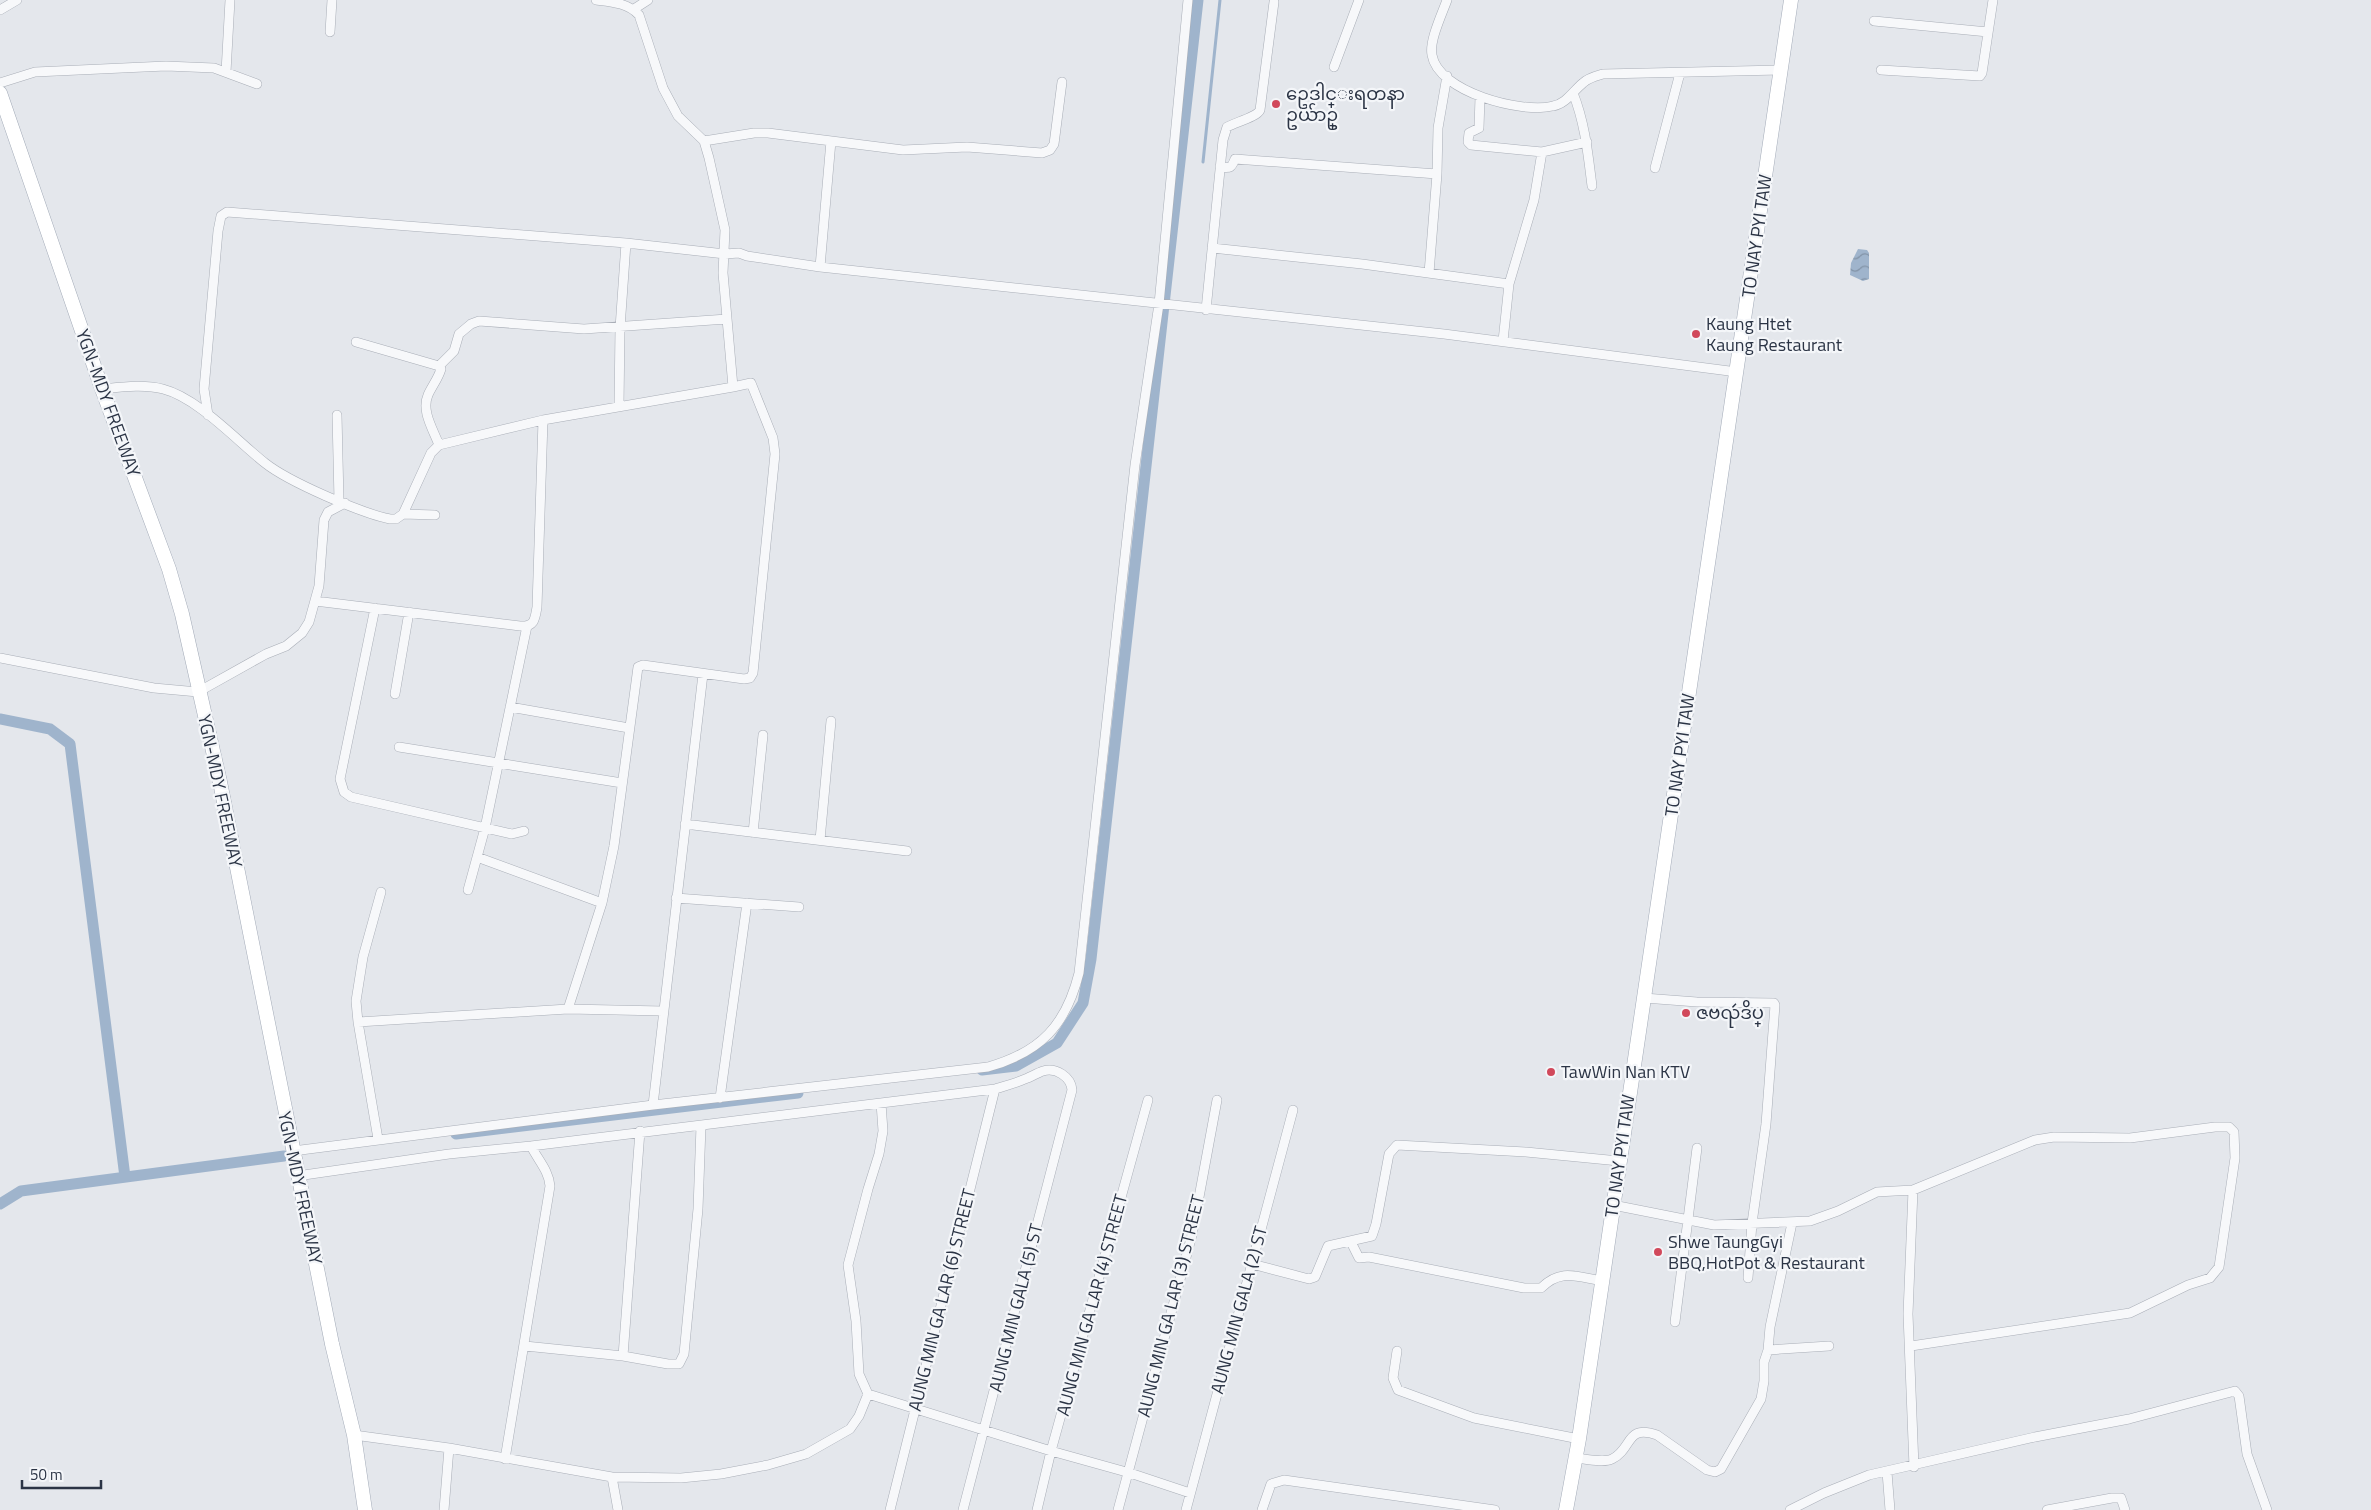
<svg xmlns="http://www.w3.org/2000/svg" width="2371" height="1510" font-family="'Titillium Web','Noto Sans Myanmar',sans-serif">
<defs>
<pattern id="water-waves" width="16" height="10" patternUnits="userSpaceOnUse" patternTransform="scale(1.25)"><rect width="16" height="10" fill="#9fb4cc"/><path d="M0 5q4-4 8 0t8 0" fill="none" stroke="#8293a7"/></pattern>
</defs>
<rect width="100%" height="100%" fill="#e4e7ec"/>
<path fill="url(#water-waves)" d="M1858,249L1867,250L1869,253V279L1863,281L1850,275L1851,263Z"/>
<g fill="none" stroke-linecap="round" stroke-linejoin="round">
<path stroke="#9fb4cc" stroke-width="3" d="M1203,162L1220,0"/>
<path stroke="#9fb4cc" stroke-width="11" d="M0,719L50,729L70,744L125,1177
M982,1070L1016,1066L1057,1043L1083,1003L1091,959L1198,0
M456,1134L798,1093
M0,1204L21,1191L284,1156"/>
<defs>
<path id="minor" d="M1447,0C1442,14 1429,41 1432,55C1438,92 1522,114 1553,106C1566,104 1573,91 1583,83C1588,78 1596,76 1603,74L1780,70
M634,9L648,0
M0,10L17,0
M1874,21L1988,32
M330,32L332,0
M1334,67L1359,0
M1881,70L1980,76L1982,73L1993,0
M226,72L230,0
M0,83L35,72L166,66L214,68L257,84
M1573,93C1585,123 1588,154 1592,186
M1480,97L1479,128L1469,133L1468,142L1471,145L1542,152L1587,142
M704,141L754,133H768L903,150L967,147L1042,153L1050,150L1054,144L1062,82
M1220,167C1230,168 1231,169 1235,159L1437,174
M1655,168L1680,73
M1212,248L1362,264L1509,284
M820,267L831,141
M1429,273L1437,174L1438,128L1447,76
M1206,310L1223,140L1227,127C1236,122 1257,117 1260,110L1274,2
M1503,341L1509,284L1534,200L1542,152
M356,342L439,366
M102,389C122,387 144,384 163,389C198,398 237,441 265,463C289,482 361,513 390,519H396L403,514L431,453L439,445L543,420L733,387L723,273L725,230L709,158L704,141L678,116L663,88L639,15C628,3 612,2 596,0
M619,406L620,328L626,243
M208,415L204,389L218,231L221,216L227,212L626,243L725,254L739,253L747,256L820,267L1444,334L1737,372
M337,415L339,501
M439,445C433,429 421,411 428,395C432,386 438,379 441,369L439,366L454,351L459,334L471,324L479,321L584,329L727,319
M403,514L435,515
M315,601L520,626C534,627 535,620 537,607L543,420
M375,608L340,779L344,792L351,797L512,834L524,831
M0,658L154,688L198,692L266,654L286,646L302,633L309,622L319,586L324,520L328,512L345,503
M395,694L409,612
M510,707L629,728
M399,747L622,783
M685,824L907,851
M753,833L763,735
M820,840L831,721
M477,857L602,903
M468,890L485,828L527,626
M676,898L799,907
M1644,998L1697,1002L1774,1003L1775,1005L1766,1124L1752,1223L1748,1278
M568,1009L602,903L614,846L638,667L643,665L744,679L750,678L753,673L775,454L773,438L751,383L733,387
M358,1022L568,1009L663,1011
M720,1098L747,903
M881,1103L883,1131L879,1154L868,1189L848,1265L856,1321L859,1374L868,1394L1051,1451L1130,1473L1190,1493
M653,1105L703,674
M378,1139L358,1022L356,1001L363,957L381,892
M293,1151L653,1105L988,1067C1041,1052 1066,1025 1079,973L1135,465L1159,304L1188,0
M297,1176L449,1154L531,1146L995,1089C1005,1086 1016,1083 1025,1079C1031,1077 1037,1073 1043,1071C1056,1067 1071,1077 1072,1090L963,1510
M1913,1190L1908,1314L1914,1467
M1613,1205L1714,1225L1810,1221L1838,1211L1877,1192L1913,1190L2035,1140L2054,1137L2130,1138L2215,1127H2229L2234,1132L2235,1158L2219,1267L2210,1278L2188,1285L2130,1313L1911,1346
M1351,1242L1359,1258L1369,1257L1524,1288H1541C1561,1268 1577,1277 1602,1281
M1252,1264L1309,1279L1315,1277L1328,1246L1372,1236L1376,1224L1389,1154L1397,1145L1526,1152L1619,1161
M1675,1322L1697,1148
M525,1346L623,1356L668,1364H679L684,1354L698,1209L701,1126
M1768,1350L1829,1346
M1397,1351L1393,1378L1398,1390L1474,1418L1579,1439
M623,1356L640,1131
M354,1435L449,1448L612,1477L681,1478L721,1474L768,1465L806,1454L850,1429L859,1416L868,1394
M1576,1458C1586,1459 1604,1463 1612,1459C1633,1449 1625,1424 1657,1435L1707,1470L1715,1472L1721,1469L1761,1399L1764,1381V1362L1768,1350L1770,1327L1792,1223
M505,1459L550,1186C549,1171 538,1160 531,1146
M1887,1472L1890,1510
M612,1477L618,1510
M444,1510L449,1448
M890,1510L995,1089
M1037,1510L1051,1451L1148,1100
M1118,1510L1192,1235L1217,1100
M1186,1510L1293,1110
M1262,1510L1271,1484L1284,1480L1495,1510
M1790,1510L1824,1493L1869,1475L2035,1437L2129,1419L2235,1391L2239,1396L2247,1454L2267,1510
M2047,1510L2112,1498H2121L2125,1510"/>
<path id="primary" d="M0,93L102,389L169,569L182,614L220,782L332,1344L354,1435L365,1510
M1566,1510L1579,1439L1791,0"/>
</defs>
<use href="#minor" stroke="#a9aeb7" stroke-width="10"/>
<use href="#primary" stroke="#a3abb8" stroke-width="15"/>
<use href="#minor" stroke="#f7f8fa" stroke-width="9"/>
<use href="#primary" stroke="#fff" stroke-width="14"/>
</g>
<g fill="#d1495b" stroke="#f4f6f9" stroke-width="2">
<circle cx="1276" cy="104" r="5"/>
<circle cx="1696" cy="334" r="5"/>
<circle cx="1686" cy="1013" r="5"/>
<circle cx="1551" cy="1072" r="5"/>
<circle cx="1658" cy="1252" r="5"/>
</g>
<g text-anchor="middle" stroke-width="4.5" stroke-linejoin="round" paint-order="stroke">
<g font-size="18" fill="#2b3445" stroke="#f4f6f9" text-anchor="start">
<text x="1286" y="100">ဥေဒါင္းရတနာ<tspan x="1286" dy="21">ဥယ်ာဥ္</tspan></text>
<text x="1706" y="330">Kaung Htet<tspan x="1706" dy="21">Kaung Restaurant</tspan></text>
<text x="1696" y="1019">ဇဗၺဴဒိပ္</text>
<text x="1561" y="1078">TawWin Nan KTV</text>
<text x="1668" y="1248">Shwe TaungGyi<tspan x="1668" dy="21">BBQ,HotPot &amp; Restaurant</tspan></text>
</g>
<g font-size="18" fill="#2b3445" stroke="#f4f6f9">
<text transform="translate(1757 236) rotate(-82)" y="6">TO NAY PYI TAW</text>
<text transform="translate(108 403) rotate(70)" y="6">YGN-MDY FREEWAY</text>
<text transform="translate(1680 755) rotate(-82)" y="6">TO NAY PYI TAW</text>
<text transform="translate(220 791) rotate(78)" y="6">YGN-MDY FREEWAY</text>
<text transform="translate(1620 1156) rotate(-82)" y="6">TO NAY PYI TAW</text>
<text transform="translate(300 1188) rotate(78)" y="6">YGN-MDY FREEWAY</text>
<text transform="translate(942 1300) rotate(-76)" y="6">AUNG MIN GA LAR (6) STREET</text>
<text transform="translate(1092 1305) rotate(-75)" y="6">AUNG MIN GA LAR (4) STREET</text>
<text transform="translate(1171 1306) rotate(-76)" y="6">AUNG MIN GA LAR (3) STREET</text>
<text transform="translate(1016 1308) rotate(-76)" y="6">AUNG MIN GALA (5) ST</text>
<text transform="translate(1239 1310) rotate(-75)" y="6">AUNG MIN GALA (2) ST</text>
</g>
</g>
<path d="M22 1480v8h79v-8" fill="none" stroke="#2b3445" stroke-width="2.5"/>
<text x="30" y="1480" font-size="15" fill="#2b3445" stroke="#f4f6f9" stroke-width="4" paint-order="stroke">50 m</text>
</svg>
